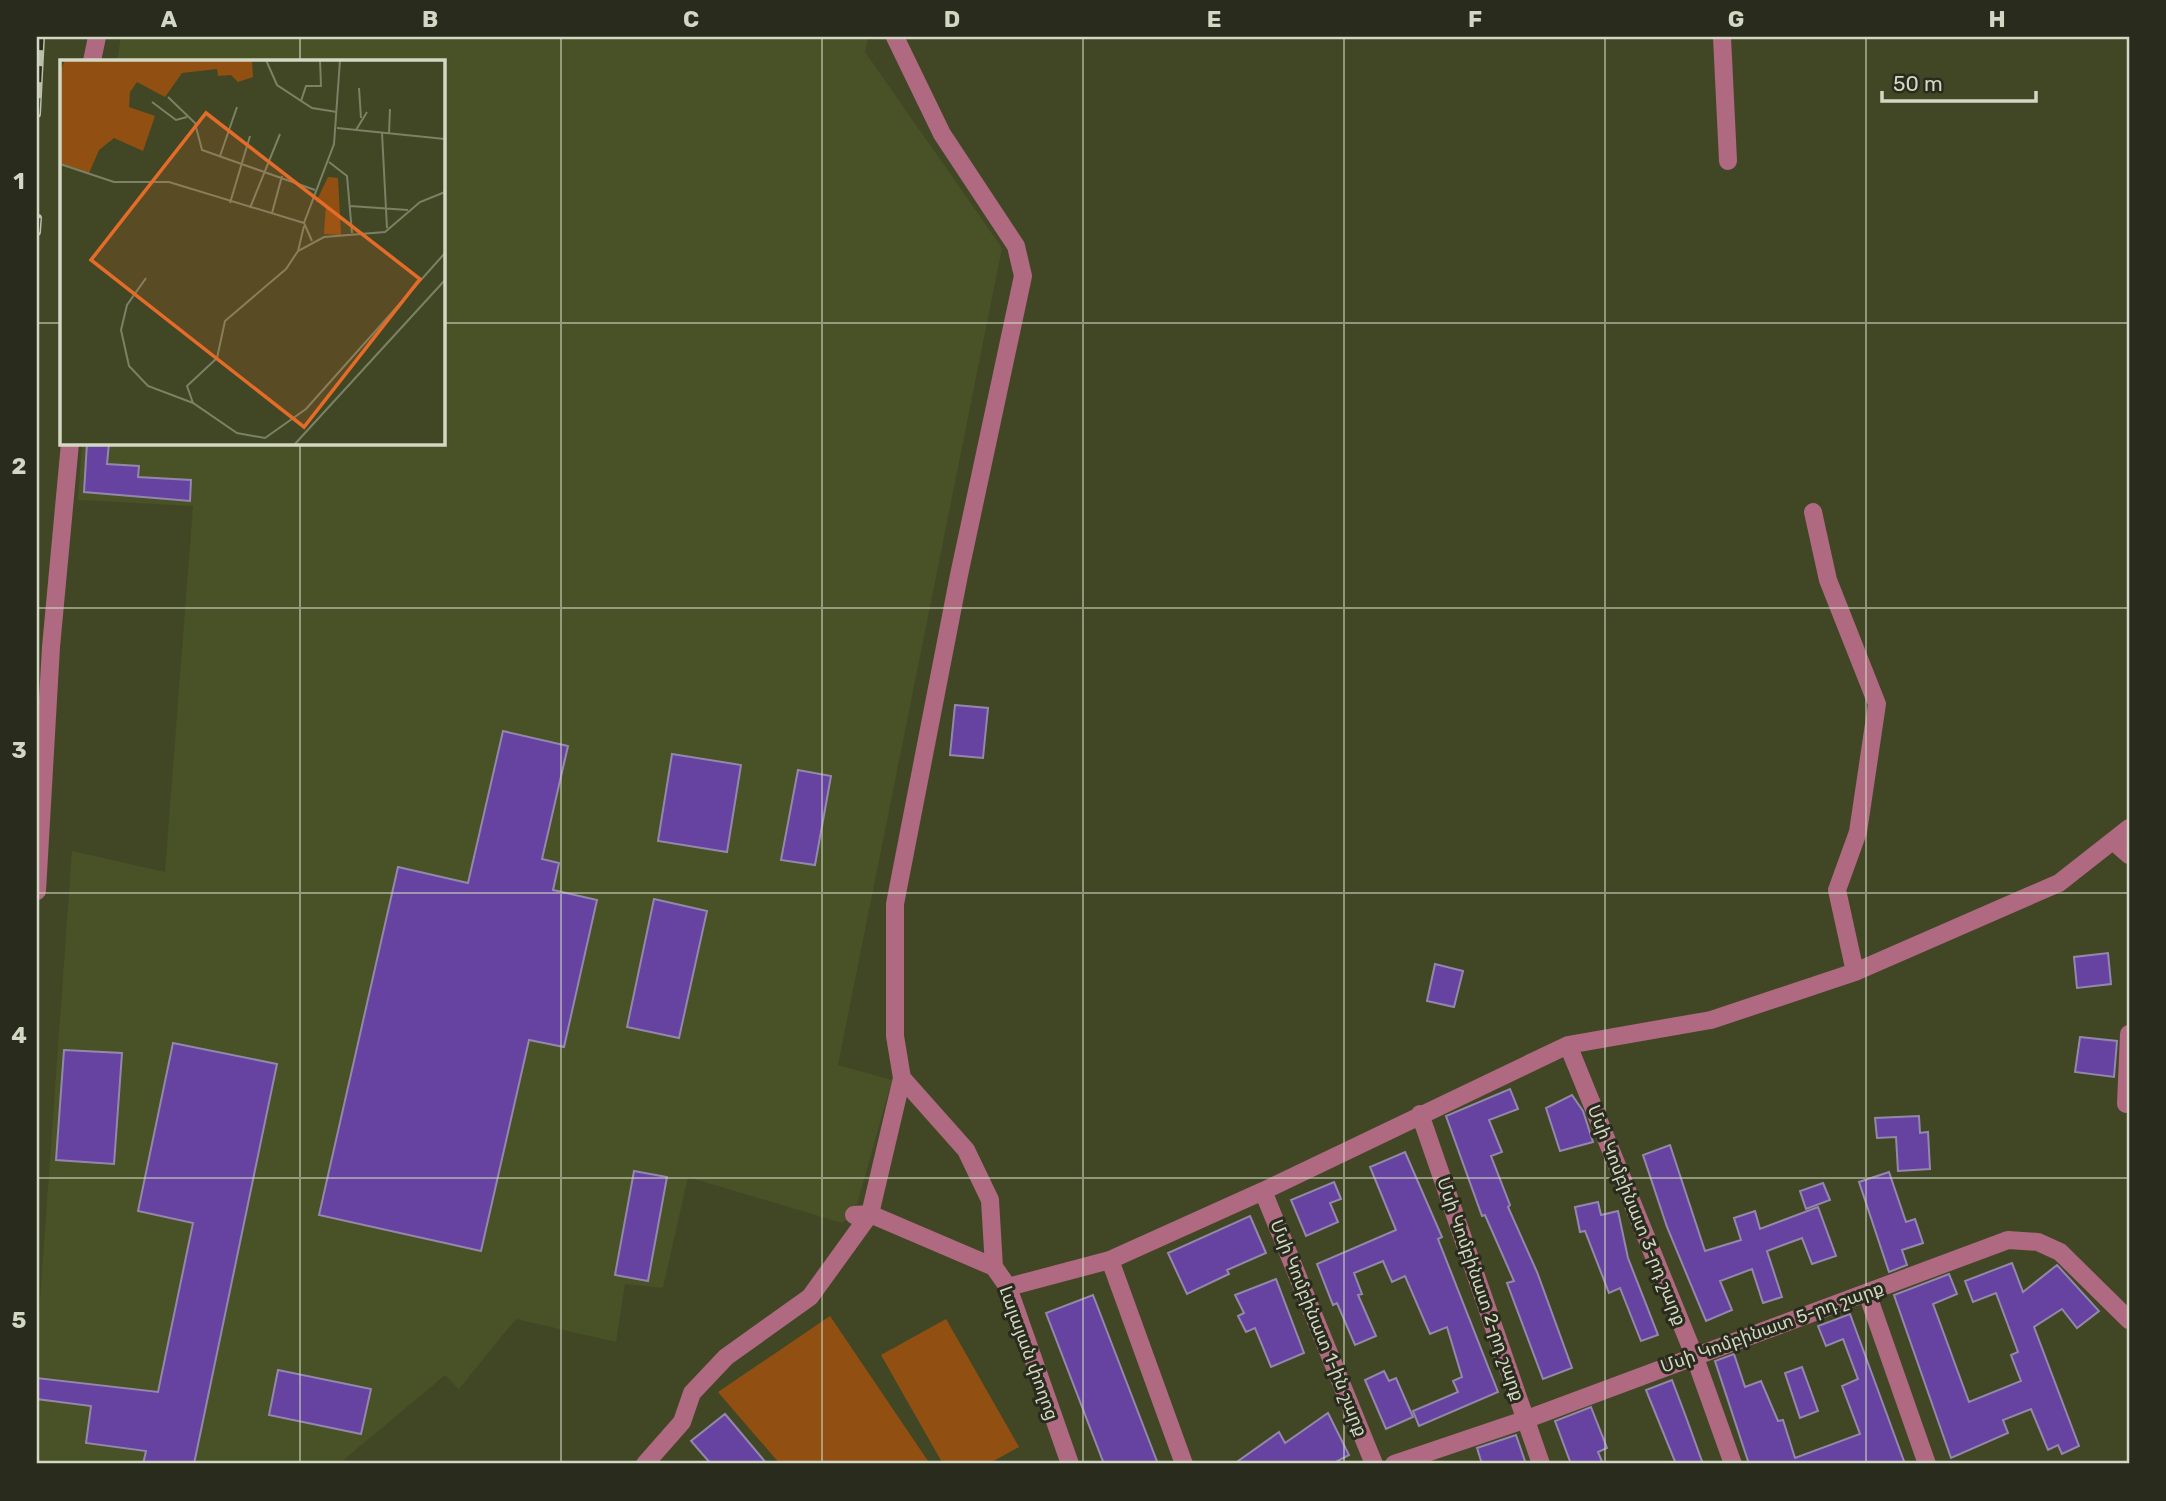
<svg xmlns="http://www.w3.org/2000/svg" width="2166" height="1501" font-family="Rubik,'Noto Sans Armenian',sans-serif">
<rect width="100%" height="100%" fill="#414725"/>
<path fill="#495126" d="M121,37H868L865,52L1002,248L838,1065L892,1080L854,1215L842,1223L688,1177L663,1288L625,1284L616,1342L516,1319L459,1389L445,1375L339,1464H37V1342L72,851L165,872L193,506L78,500L82,443H443V61H117Z"/>
<path fill="#915011" d="M830,1316L930,1464H780L718,1392Z
M946,1319L1019,1447L988,1464H943L881,1355Z"/>
<path fill="#6642a1" stroke="#9388ac" stroke-width="2" d="M87,443H109L107,464L139,466L138,477L191,480L190,501L84,492Z
M955,705L988,708L983,758L950,755Z
M503,731L568,746L542,859L559,863L553,890L597,900L564,1047L529,1040L481,1251L319,1215L398,867L468,883Z
M672,754L741,765L727,852L658,841Z
M798,770L831,776L815,865L781,860Z
M654,899L707,911L679,1038L627,1027Z
M2108,953L2111,984L2077,988L2074,957Z
M1435,964L1463,971L1454,1007L1427,1001Z
M2080,1037L2117,1041L2114,1077L2075,1072Z
M173,1043L277,1064L194,1464H143L146,1451L86,1443L91,1406L37,1399V1378L158,1392L193,1223L138,1211Z
M64,1050L122,1053L114,1164L56,1160Z
M1510,1089L1518,1109L1489,1120L1502,1152L1491,1156L1510,1205L1508,1207L1537,1272L1572,1368L1543,1379L1507,1283L1514,1281L1485,1215L1482,1216L1446,1116Z
M1572,1095L1583,1111L1593,1142L1560,1151L1546,1108Z
M1919,1116L1920,1133L1928,1132L1930,1169L1898,1171L1896,1137L1877,1138L1875,1118Z
M1670,1145L1705,1251L1741,1240L1734,1218L1755,1211L1760,1229L1818,1207L1836,1256L1812,1264L1802,1238L1767,1251L1782,1297L1763,1303L1752,1269L1720,1281L1732,1310L1706,1321L1667,1227L1643,1155Z
M1405,1152L1442,1237L1438,1239L1498,1392L1419,1426L1413,1411L1458,1392L1453,1381L1462,1377L1447,1327L1430,1334L1405,1276L1392,1282L1383,1261L1354,1273L1362,1294L1358,1295L1376,1336L1355,1345L1337,1303L1333,1305L1317,1264L1396,1230L1370,1167Z
M634,1171L667,1177L648,1281L615,1275Z
M1889,1172L1906,1222L1915,1219L1923,1243L1902,1250L1907,1265L1889,1272L1859,1182Z
M1334,1182L1341,1199L1330,1203L1338,1222L1306,1236L1291,1200Z
M1823,1183L1830,1200L1806,1209L1800,1191Z
M1598,1202L1601,1215L1618,1211L1628,1258L1658,1335L1641,1341L1620,1288L1609,1293L1585,1231L1580,1232L1575,1207Z
M1250,1216L1266,1253L1227,1270L1229,1274L1187,1294L1168,1253Z
M2012,1263L2023,1292L2057,1265L2099,1311L2077,1328L2062,1309L2034,1327L2079,1446L2062,1454L2058,1445L2048,1450L2031,1409L2003,1420L2008,1433L1951,1458L1894,1295L1949,1274L1957,1294L1933,1304L1969,1402L2021,1381L2011,1355L2018,1352L1996,1293L1973,1302L1965,1281Z
M1276,1279L1304,1353L1271,1367L1255,1328L1246,1332L1238,1316L1244,1313L1235,1295Z
M1093,1295L1158,1464H1104L1046,1313Z
M1850,1314L1905,1464H1749L1715,1361L1734,1354L1745,1387L1761,1381L1778,1421L1783,1420L1795,1458L1860,1434L1842,1386L1858,1379L1843,1339L1826,1346L1818,1326Z
M1802,1367L1818,1411L1800,1418L1785,1373Z
M278,1370L371,1389L361,1434L269,1415Z
M1384,1371L1389,1381L1396,1378L1413,1417L1386,1429L1365,1380Z
M1672,1380L1686,1417L1703,1464H1676L1646,1390Z
M1591,1407L1607,1448L1598,1452L1603,1464H1571L1555,1421Z
M1328,1413L1349,1455L1332,1464H1234L1279,1432L1285,1443Z
M725,1414L767,1464H711L691,1441Z
M1516,1435L1526,1464H1482L1477,1448Z"/>
<g fill="none" stroke-linecap="round" stroke-linejoin="round">
<path stroke="#af6981" stroke-width="18" d="M1722,37L1728,161
M92,61L97,37
M1813,512L1828,580L1877,704L1858,832L1837,890L1855,972
M2113,841L2129,855
M37,891L51,647L70,443
M1568,1045L1694,1355L1733,1464
M902,1078L966,1150L990,1200L994,1267
M2126,1104L2129,1034
M1420,1114L1541,1464
M1263,1191L1374,1464
M854,1215L870,1214L994,1267L1008,1287L1070,1464
M1110,1260L1184,1464
M1008,1287L1110,1260L1263,1191L1568,1045L1711,1020L1855,972L2059,883L2129,828
M1867,1293L1927,1464
M645,1464L682,1422L692,1393L726,1357L810,1297L870,1214L902,1078L895,1036V904L959,575L1023,276L1016,246L942,134L895,37
M1394,1464L1527,1419L2008,1240L2038,1242L2060,1252L2129,1320"/>
<defs>
<path id="rail" d="M37,114L41,37
M37,232L38,218"/>
</defs>
<use href="#rail" stroke="#babfa8" stroke-width="8"/>
<use href="#rail" stroke="#292c1d" stroke-width="5" stroke-dasharray="16" stroke-linecap="butt"/>
</g>
<path fill="none" stroke="#d3d8c4" stroke-width="2" stroke-opacity="0.55" d="M300,37V61M561,37V1464M822,37V1464M1083,37V1464M1344,37V1464M1605,37V1464M1866,37V1464M37,323H61M443,323H2129M300,443V1464M37,608H2129M37,893H2129M37,1178H2129"/>
<g text-anchor="middle" stroke-width="6" stroke-linejoin="round" paint-order="stroke">
<g font-size="18" fill="#d3d8c4" stroke="#292c1d">
<text transform="translate(1637 1215) rotate(68)" y="6">Մսի Կոմբինատ 3-րդ շարք</text>
<text transform="translate(1481 1289) rotate(71)" y="6">Մսի Կոմբինատ 2-րդ շարք</text>
<text transform="translate(1772 1327) rotate(-20)" y="6">Մսի Կոմբինատ 5-րդ շարք</text>
<text transform="translate(1319 1328) rotate(68)" y="6">Մսի Կոմբինատ 1-ին շարք</text>
<text transform="translate(1029 1353) rotate(70)" y="6">Լալայան փողոց</text>
</g>
</g>
<g transform="translate(60 60)">
<rect width="385" height="385" fill="#414725"/>
<path d="M5,0H192L193,17L178,22L171,15L158,16L157,9L122,13L105,37L77,22L70,32L69,47L95,56L83,91L54,78L39,90L29,113L0,103V11ZM268,117L278,118L281,175L264,174L266,144L256,142Z" fill="#915011"/>
<path fill="none" stroke="#7b8165" stroke-width="2" d="M206,0L217,25L252,48L277,52M299,28L301,58M108,37L135,63L142,90L255,130M241,41L246,26H261L260,0M92,42L116,60L127,57M277,68L385,79M296,70L307,52M322,73L327,168M329,73L330,49M160,96L177,47M269,102L287,116L292,173M0,104L54,122H109L244,163M170,143L190,76M290,146L348,150M190,148L220,74M212,153L222,116M252,181L244,163L274,84L280,0M238,191L244,166M86,218L67,245L61,270L69,306L88,326L133,343L177,373L205,378L246,349L385,193M133,343L127,326L157,298L165,261L226,209L238,191L264,177L325,172L360,142L385,132M234,385L385,220"/>
<path fill="#e56c28" fill-opacity="0.15" stroke="#e56c28" stroke-width="3.5" d="M146,53L360,219L244,367L31,200Z"/>
<rect width="385" height="385" fill="none" stroke="#d3d8c4" stroke-width="3.5"/>
</g>
<rect width="2166" height="1501" fill="none" stroke="#292c1d" stroke-width="77"/>
<path d="M1882 91v10h154v-10" fill="none" stroke="#d3d8c4" stroke-width="3.5"/>
<text x="1893" y="91" font-size="21" fill="#d3d8c4" stroke="#292c1d" stroke-width="5" paint-order="stroke">50 m</text>
<rect x="38" y="38" width="2090" height="1424" fill="none" stroke="#d3d8c4" stroke-width="2.5"/>
<g font-size="23" text-anchor="middle" font-weight="bold" fill="#d3d8c4">
<text x="169" y="27">A</text>
<text x="430" y="27">B</text>
<text x="691" y="27">C</text>
<text x="952" y="27">D</text>
<text x="1214" y="27">E</text>
<text x="1475" y="27">F</text>
<text x="1736" y="27">G</text>
<text x="1997" y="27">H</text>
<text x="19" y="189">1</text>
<text x="19" y="474">2</text>
<text x="19" y="758">3</text>
<text x="19" y="1043">4</text>
<text x="19" y="1328">5</text>
</g>
</svg>
